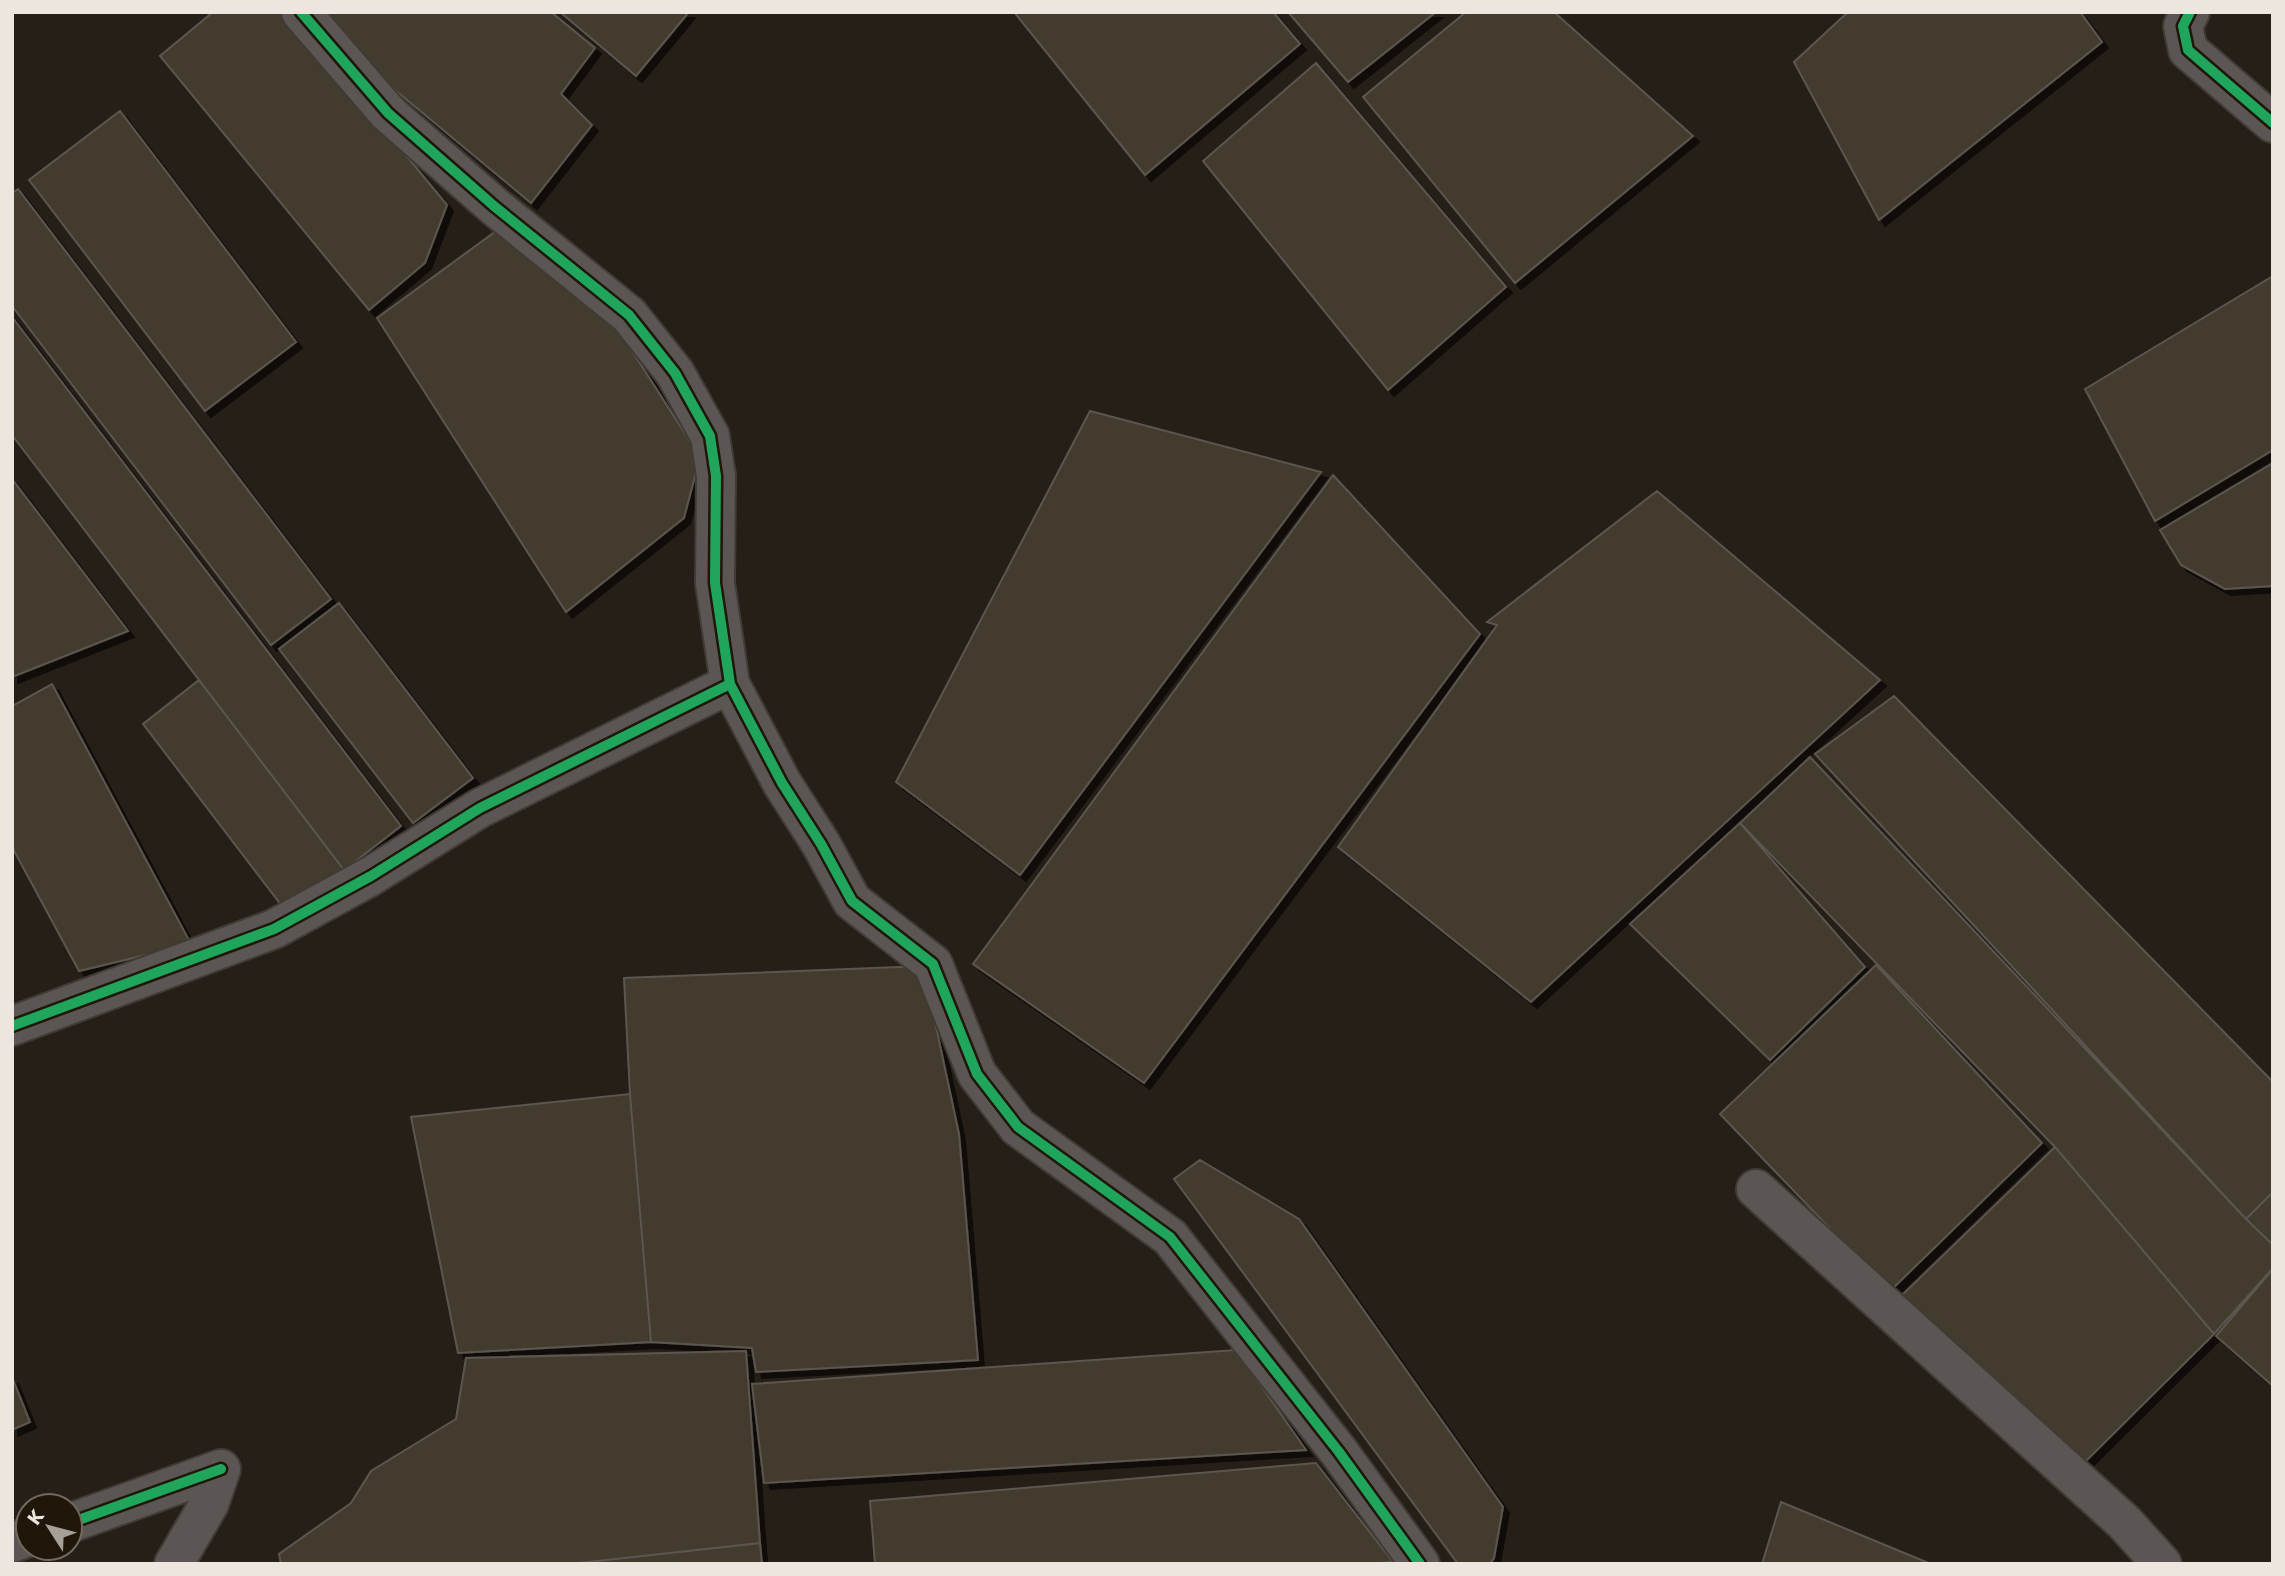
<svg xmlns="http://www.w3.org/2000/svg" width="2285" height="1576" font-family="Jost,sans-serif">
<defs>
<filter id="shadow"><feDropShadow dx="6" dy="6" stdDeviation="0" flood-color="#0009"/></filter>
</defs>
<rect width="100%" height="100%" fill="#251f18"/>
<path fill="#433a2e" stroke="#5b5650" stroke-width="2" filter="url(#shadow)" d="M213,12H288L447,205L425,263L369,310L160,56Z
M327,12H551L595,48L561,94L592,125L531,203L389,85Z
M560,12H689L636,76Z
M1014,12H1273L1300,44L1145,175Z
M1288,12H1436L1348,82Z
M1466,12H1554L1693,136L1515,283L1363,97Z
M1848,12H2080L2102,42L1879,220L1794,62Z
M1316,63L1506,287L1388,390L1203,161Z
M120,111L296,342L205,411L29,180Z
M18,189L331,599L271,645L12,306V193Z
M507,223L605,309L700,457L684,518L566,612L377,318Z
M2273,276V450L2155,521L2085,389Z
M12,317L401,826L344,870L12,435Z
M1090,411L1321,472L1020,875L896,782Z
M2273,463V586L2225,589L2181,565L2160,530Z
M1333,475L1480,634L1144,1083L973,964Z
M12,479L128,631L12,677Z
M1657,491L1880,680L1531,1002L1338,847L1497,625L1487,622Z
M339,603L473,778L413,823L279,649Z
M199,680L344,870L288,914L143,724Z
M52,684L191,944L79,971L12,847V706Z
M1894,696L2273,1082V1192L2246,1219L1815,754Z
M1810,757L2246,1219L2273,1245V1268L2214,1334L2055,1147L1740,823Z
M1740,823L1865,967L1770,1060L1630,924Z
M1876,965L2042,1143L1890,1291L1720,1114Z
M923,966L959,1134L978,1360L756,1372L752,1348L651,1342L630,1094L624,978Z
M630,1094L651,1342L458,1353L411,1117Z
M2055,1147L2214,1334L2086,1461L1897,1300Z
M1200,1160L1299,1219L1503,1507L1494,1558L1490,1564H1458L1174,1179Z
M2273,1192V1245L2246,1219Z
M2273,1269V1386L2216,1336Z
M1236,1350L1306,1450L764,1483L752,1384Z
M746,1351L760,1543L570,1564H281L279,1554L351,1503L371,1471L456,1419L466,1358Z
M12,1377L30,1422L12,1430Z
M1316,1463L1393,1562L1364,1564H875L870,1501Z
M1781,1502L1931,1564H1762Z
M760,1543L762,1564H570Z"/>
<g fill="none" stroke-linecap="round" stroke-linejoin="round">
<defs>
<path id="minor" d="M301,12L388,113L494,206L629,315L675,373L710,436L716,476L715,583L730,684L782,783L821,844L852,901L933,964L977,1074L1018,1127L1170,1237L1339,1452L1420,1564
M2190,12L2183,26L2188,50L2273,123
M12,1026L274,929L371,876L480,808L730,684
M1756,1189L2124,1522L2162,1564
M70,1523L221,1469
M12,1543L28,1537
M174,1564L209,1504L221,1469"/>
</defs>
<use href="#minor" stroke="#403b35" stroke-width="42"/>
<use href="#minor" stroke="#5b5654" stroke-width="38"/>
<defs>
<path id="cycleway" d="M301,12L388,113L494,206L629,315L675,373L710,436L716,476L715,583L730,684L782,783L821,844L852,901L933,964L977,1074L1018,1127L1170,1237L1339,1452L1420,1564
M2190,12L2183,26L2188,50L2273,123
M12,1026L274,929L371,876L480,808L730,684
M70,1523L221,1469"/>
</defs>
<use href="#cycleway" stroke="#20170a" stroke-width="15"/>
<use href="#cycleway" stroke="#20a55d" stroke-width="10"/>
</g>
<rect width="2285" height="1576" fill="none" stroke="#ede6de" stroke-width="28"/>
<g transform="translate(49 1527) rotate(306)"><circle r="33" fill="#20170a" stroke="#726a5f" stroke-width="2"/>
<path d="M0-5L12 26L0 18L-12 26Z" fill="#a7a099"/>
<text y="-10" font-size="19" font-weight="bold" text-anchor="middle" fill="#ede6de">K</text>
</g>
</svg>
